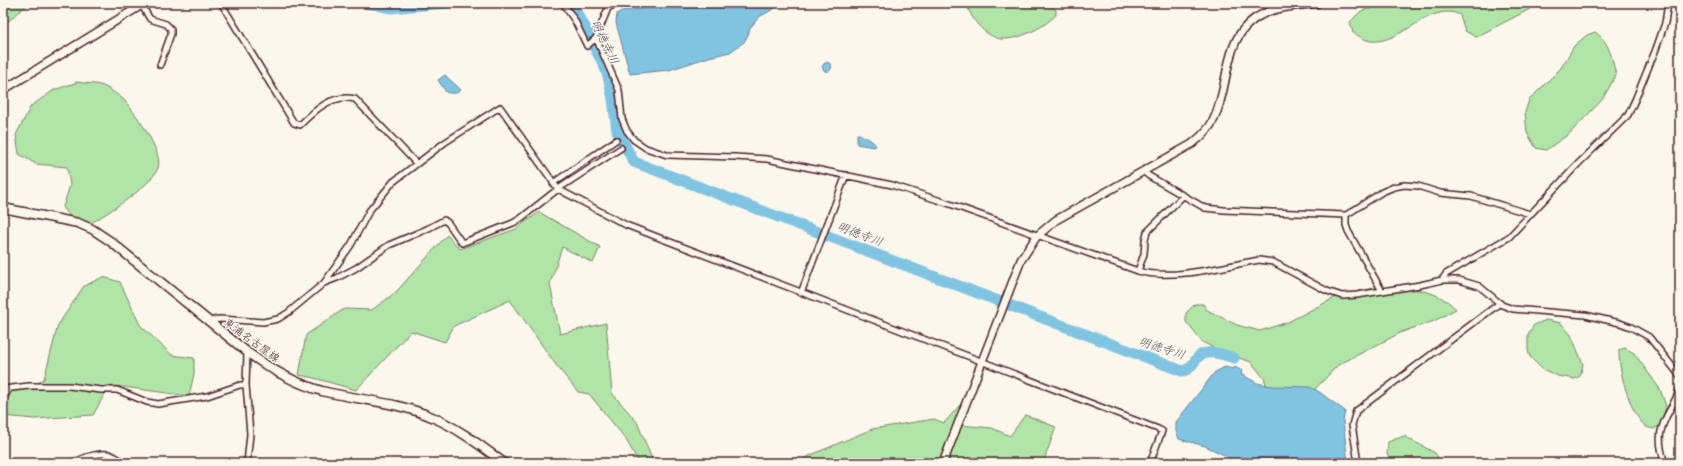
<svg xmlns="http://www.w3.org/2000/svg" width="1683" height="466" font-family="'Balsamiq Sans','Klee One',sans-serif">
<rect width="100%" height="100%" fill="#fbf7ec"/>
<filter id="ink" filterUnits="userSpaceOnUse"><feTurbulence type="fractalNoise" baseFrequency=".025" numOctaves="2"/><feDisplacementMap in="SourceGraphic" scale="8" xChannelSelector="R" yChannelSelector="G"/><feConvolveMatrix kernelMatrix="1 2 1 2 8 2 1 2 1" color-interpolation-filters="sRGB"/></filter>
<g filter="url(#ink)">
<path fill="#b0e5a7" stroke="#7d8269" d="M3,3H29L3,26Z
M969,3H1032L1053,7L1056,10V15C1043,28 1019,40 1001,39C998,39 995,37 992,36C979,29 973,20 967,6Z
M1390,3H1536L1532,8L1476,37L1465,31L1460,15C1431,0 1401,45 1370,41C1364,40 1358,35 1353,33L1350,22L1361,11Z
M1595,32C1610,42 1612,59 1616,75L1602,100L1569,134L1546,150L1536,148L1527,133L1525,112L1529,100L1561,68L1574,46L1587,35Z
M78,82C86,84 98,83 105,87C111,90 118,95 123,99C134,111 164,152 158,168C150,188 108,212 90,224L72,219L63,207L70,185L67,167L36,164L19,154L16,135L31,106L54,90Z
M539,212L600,247L593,263L562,247L550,284L560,334L606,323L612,393L637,422L652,459L649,463H642L638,461L625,438L589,394L578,392L556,365L510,300L454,326L445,342L411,331L356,390L314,378L299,375L306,335L344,309L372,310L396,292L447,235L460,249L516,229Z
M103,277L120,282L140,325L172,355L194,358V374L189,396L116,386L107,390L93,415L34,419L3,416V385L28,389L44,379L58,325L84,286Z
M1374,288C1404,288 1434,286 1456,309L1434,321L1402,332L1338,365L1315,389L1296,401L1271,400L1264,378L1251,362L1227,354L1202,342L1186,322V313L1195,304H1203L1207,310L1237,325L1260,331L1288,322L1340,295Z
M1546,320L1561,323L1571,335L1583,364L1580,376L1575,379L1558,376L1542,369L1530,357L1528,351V334L1534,325Z
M1625,348L1634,353L1660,389L1666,406L1661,424L1654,429C1650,428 1647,428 1645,426C1630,413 1618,369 1619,350Z
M968,396L960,425L992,428L1010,436L1025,415L1056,427L1043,463H797L811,455L872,429L934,419L944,423Z
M1404,436L1435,453L1442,463H1391L1387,454L1388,442Z"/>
<path fill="#81c4e2" stroke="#6b8299" d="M700,3H780L777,7L759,17L750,28L748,35L744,42L730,52L709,57L669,70L630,74L616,23L617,14L621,11Z
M822.5 67a4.5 4.5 0 1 1 9 0a4.5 4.5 0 1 1-9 0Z
M445,75L461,90C457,94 452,94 446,92L438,80Z
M857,134H859C865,137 873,140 876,146L873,147L857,144Z
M1225,367L1233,369L1235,367L1242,371L1241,374L1257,383L1272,386L1309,387L1318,391L1345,411L1343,421L1348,463H1241L1205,446L1179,439L1176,431V422L1215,372Z"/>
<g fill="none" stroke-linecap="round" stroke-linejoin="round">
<path stroke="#81c4e2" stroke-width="11" d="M367,3L390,8L447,3
M571,3L592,39L594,47L603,63L608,76L613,99L617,131L634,162L1182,371C1191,370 1193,362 1198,357C1207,348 1225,355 1234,358"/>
<defs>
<path id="street" d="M221,3L294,123L300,125C316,109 332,94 355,99L416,163
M563,3L575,21L587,46L596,38L608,8L618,3
M141,4L150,19L166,24L171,29V34L160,65
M596,38L619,90L622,119L627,131L634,140L646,148L667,155L735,157L767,159L892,185L947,203L1138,271C1171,281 1225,266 1259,260L1273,262L1327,291L1342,296L1357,295L1420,285L1442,280H1459L1479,286L1502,305L1513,309L1585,315L1620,323L1631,327L1649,337L1680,376
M1144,172L1149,176L1205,208L1224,210L1346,215L1382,192L1394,187L1404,185L1418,186L1440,193L1471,196L1530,214
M553,183L616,140
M1346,215V225L1348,231L1382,291
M1138,271L1144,254L1145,240L1147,232L1183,196
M1442,280L1446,274L1509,237L1578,164L1628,115L1635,100L1656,49L1665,23L1668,3
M324,283L337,278L356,268L389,245L427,229L444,220L448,223L462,243L513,223L520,219L558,189L621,148
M801,293L846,175
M211,323L214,320L220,319L263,322L278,319L289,312L324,283L351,245L369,211L393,182L444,143L500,107L558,189L626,225L1158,429L1162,431L1150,463
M247,352L246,385L250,434L247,463
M3,389L29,386H69L101,390H117L147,402L158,404L207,396L240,385H246
M3,399L9,389
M71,463C82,459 96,452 108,454C114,455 120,460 125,463
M1358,463L1352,425L1356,411L1500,303
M1665,463C1652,427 1668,419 1680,389"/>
<path id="secondary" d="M3,90L145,3
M943,463L1021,260L1037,236L1056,220L1192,144C1201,137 1209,130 1214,119C1232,81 1220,29 1270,11C1285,6 1302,5 1318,3"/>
<path id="primary" d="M3,208L78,223L92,229L110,241L247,352C270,369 294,383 322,391C358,400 398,402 432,417C458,428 481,446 504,463"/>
</defs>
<use href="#street" stroke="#4a1f2b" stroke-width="8"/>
<use href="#secondary" stroke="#4a1f2b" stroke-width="10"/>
<use href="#primary" stroke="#4a1f2b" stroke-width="11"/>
<use href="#street" stroke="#fbf7ec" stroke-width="5"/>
<use href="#secondary" stroke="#fbf7ec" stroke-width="7"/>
<use href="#primary" stroke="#fbf7ec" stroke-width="8"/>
</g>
</g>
<g text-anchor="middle" stroke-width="3" stroke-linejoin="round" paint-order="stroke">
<g font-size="11" fill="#4a1f2b" stroke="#fbf7ec">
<text transform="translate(252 340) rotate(36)" y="4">東浦名古屋線</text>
</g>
<g font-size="12" font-style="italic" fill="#5a5162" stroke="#fbf7ec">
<text transform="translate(605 42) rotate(64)" y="4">明徳寺川</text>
<text transform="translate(860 234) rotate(21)" y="4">明徳寺川</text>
<text transform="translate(1162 348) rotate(18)" y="4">明徳寺川</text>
</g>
</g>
<rect width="1683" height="466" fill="none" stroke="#fbf7ec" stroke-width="16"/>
<rect x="8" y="8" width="1667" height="450" fill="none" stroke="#4a1f2b" stroke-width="1.5" filter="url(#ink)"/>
</svg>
